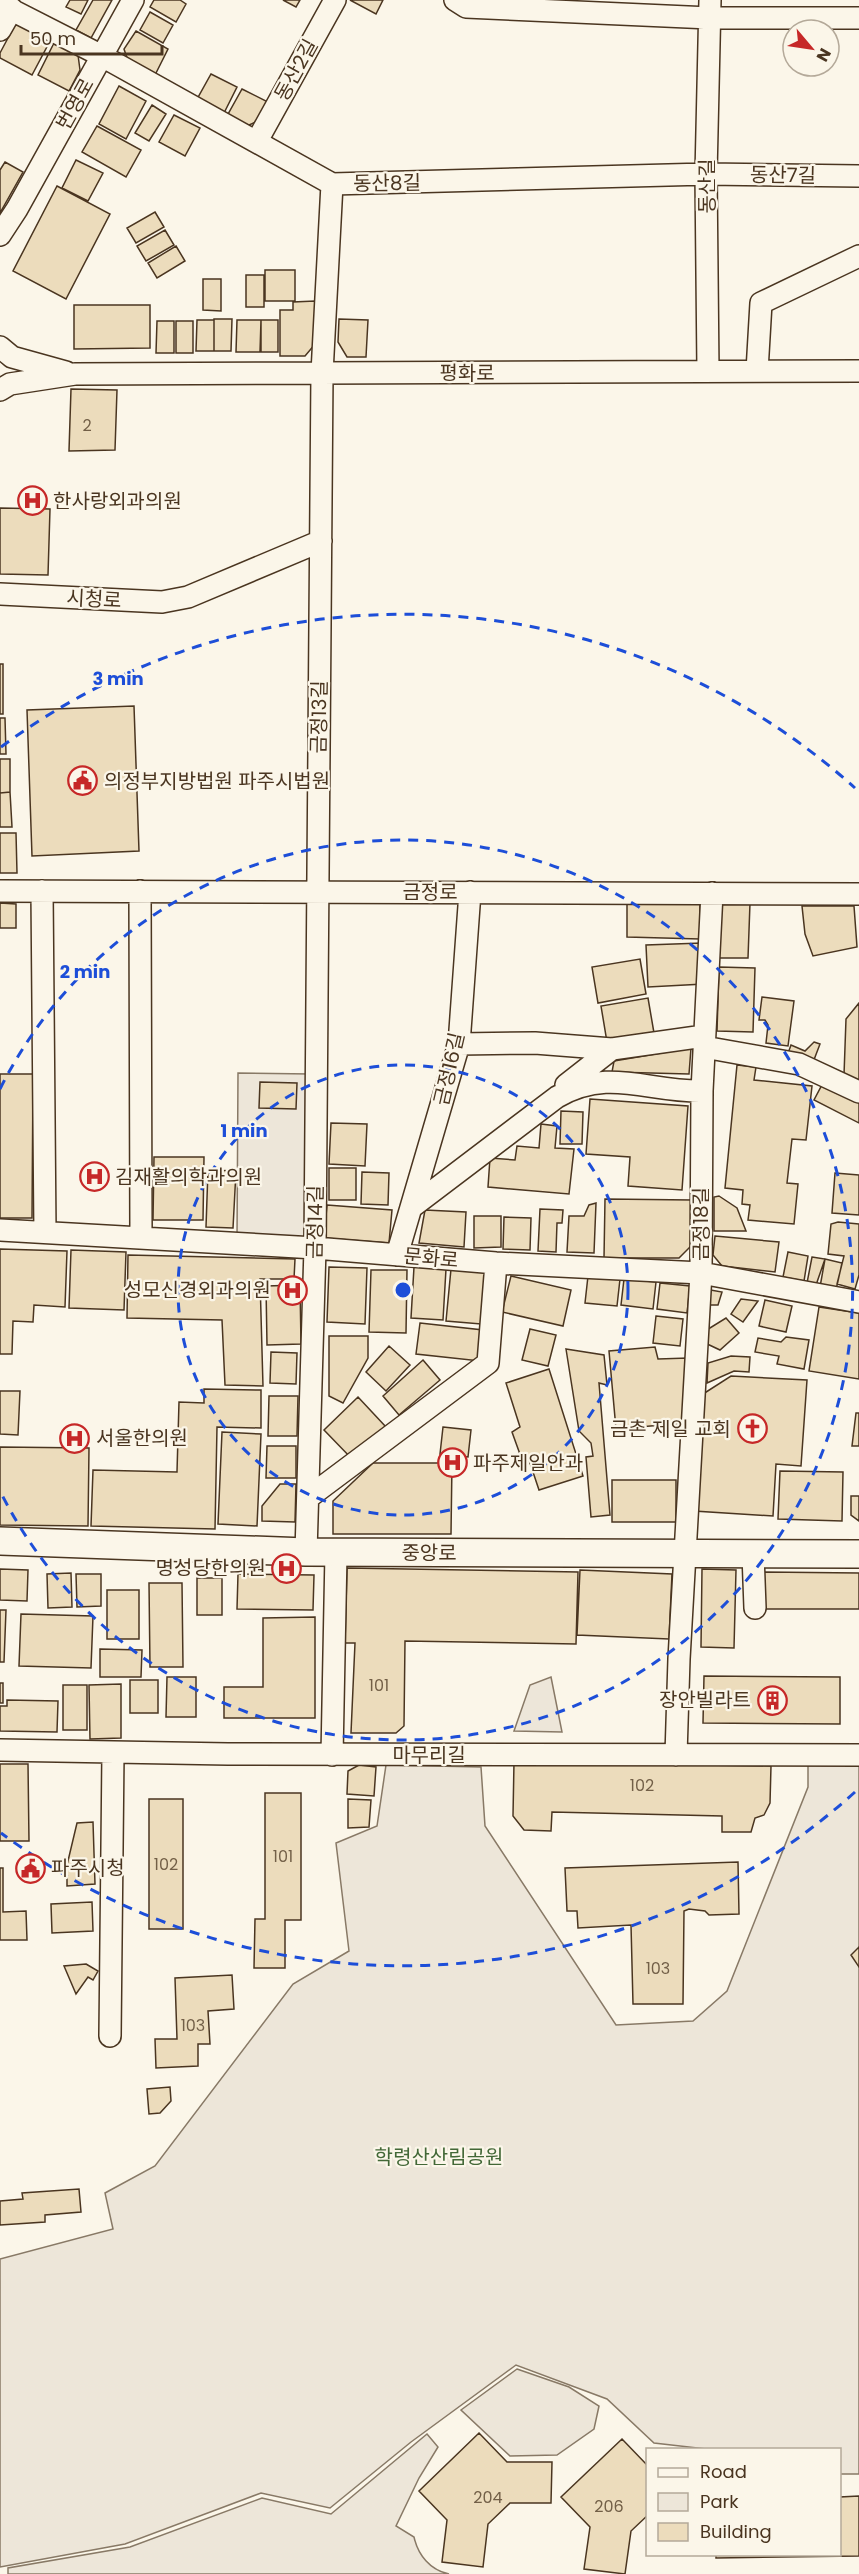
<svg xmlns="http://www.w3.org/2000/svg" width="859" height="2574" font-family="Poppins,'Noto Sans KR',sans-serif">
<rect width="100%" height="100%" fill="#fbf6e9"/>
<path fill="#ede6d9" stroke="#887966" stroke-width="1.5" d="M238,1073L311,1074L309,1240H237Z
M551,1677L562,1732L514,1731L530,1685Z
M859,1756V2474H840V2450H715L654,2443L607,2399L516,2365L411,2442L330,2508L261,2493L125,2544L0,2567V2259L113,2229L105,2193L155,2166L293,1984L349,1951L336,1843L377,1826L386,1765L481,1767L485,1826L616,2025L693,2021L727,1991L808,1787V1762Z
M517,2369L569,2387L599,2406L594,2429L557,2455L510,2456L461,2410Z
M427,2434L438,2447L419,2478L396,2526L414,2537C418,2555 430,2570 449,2574H8V2568L130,2547L262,2498L331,2514Z"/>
<path fill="#ecdcbc" stroke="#4a3520" stroke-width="1.5" d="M70,0H88L81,14L66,7Z
M93,0H112L91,38L76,30Z
M154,0H180L186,4L176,22L150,7Z
M283,0H300L296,7Z
M350,0H383L376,14Z
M150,12L173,25L163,43L140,30Z
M16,23L50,41L32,75L0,58V53Z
M136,31L168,49L154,77L129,64L124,49Z
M54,43L78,55L80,70L69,91L38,75Z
M211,74L237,87L223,115L196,101Z
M119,86L146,101L126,139L99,124Z
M242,89L268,102L258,121L247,126L227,116Z
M152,105L166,114L149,141L135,133Z
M174,115L200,128L185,156L159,142Z
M97,126L141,150L126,177L82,152Z
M76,160L103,173L88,201L62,188Z
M5,162L23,172L0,213V170Z
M57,186L110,214L66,299L13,271Z
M155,212L164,227L136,243L127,228Z
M165,230L174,245L146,261L137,246Z
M176,246L185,261L157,278L148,263Z
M265,270H295V301H265Z
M246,275H264V307H246Z
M203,279H221V311L203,310Z
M315,301L316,343L305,356H280V310H293V302Z
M74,305H150V348L74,349Z
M214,319H232L231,351H214Z
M339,319L368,320L366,357H347L338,342Z
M197,320H214V351H196Z
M237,320H261L260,352H236Z
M261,320H278V352H261Z
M157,321H174V353H156Z
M176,321H193V353H176Z
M71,389L117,390L115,450L69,451Z
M0,508L50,509L48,575L0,574Z
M0,664H3V714H0Z
M134,706L139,851L32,856L27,710Z
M0,718H5L6,754H0Z
M0,759H10V792L0,793Z
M10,792L12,827H0V793Z
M0,833H16L17,873H0Z
M627,900L700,902V939L627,937Z
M0,903L16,904V928H0Z
M720,903H750L748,958H719Z
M802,906H854L857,947L813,956L805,934Z
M702,943L704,984L648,987L646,945Z
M640,959L646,994L598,1003L592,967Z
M719,967L755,968L753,1032L717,1031Z
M762,997L794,1001L788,1046L766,1043L768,1025L765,1020H759Z
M648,998L654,1033L607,1042L601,1006Z
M859,1003V1082L844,1075L846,1019Z
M814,1042L820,1044L812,1065L787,1056L791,1045L805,1051Z
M691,1048L689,1074L612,1072L614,1061Z
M737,1065L756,1067L754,1080L812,1086L806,1140L792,1139L787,1183L798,1184L794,1224L748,1220L750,1205L742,1204L743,1190L725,1188Z
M0,1074H33L32,1218H0Z
M824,1081L859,1099V1123L814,1100Z
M260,1082L297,1083L296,1109L259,1108Z
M590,1099L688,1106L682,1190L628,1186L630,1157L586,1154Z
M561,1111L583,1112L582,1144H560Z
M331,1123L367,1124L365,1166L329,1164Z
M541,1124L557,1126L555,1148L574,1149L569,1194L488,1187L490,1158L515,1160L517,1146L539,1148Z
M154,1157H204L203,1220H153Z
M329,1168H356V1200H329Z
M208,1170L236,1171L233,1228L206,1227Z
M362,1172L389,1173L388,1205L361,1204Z
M835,1173L859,1175V1215L832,1213Z
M719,1196L737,1208L746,1231H714V1197Z
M605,1199L692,1200L691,1246L679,1258H604Z
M596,1203L594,1253L567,1252L569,1216H584L589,1205Z
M327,1205L392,1210L389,1243L324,1238Z
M540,1209L563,1210L562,1223H557L556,1252L538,1251Z
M425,1210L466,1212L464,1247L419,1243Z
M474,1216H501V1247L474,1248Z
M504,1217L531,1218L530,1250L503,1249Z
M838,1222L859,1224V1275L855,1289L837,1284L844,1256L828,1254L831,1224Z
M715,1236L779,1242L775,1272L722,1266L713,1255Z
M0,1249L67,1251L65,1307L34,1305L33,1322L13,1321L12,1354H0Z
M71,1250L126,1252L124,1310L69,1308Z
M788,1252L808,1256L804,1281L783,1277Z
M128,1255L295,1259L294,1279H260L263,1386L225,1385L222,1320L127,1318Z
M812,1257L825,1259L816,1285L807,1283Z
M825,1259L842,1263L836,1290L820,1287Z
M329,1267L367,1268L365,1324L327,1322Z
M414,1267L446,1269L443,1320L411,1318Z
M451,1269L485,1272L481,1324L446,1321Z
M371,1270H407L406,1333L369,1332Z
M511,1276L571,1290L563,1326L502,1312Z
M588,1276L620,1279L617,1306L585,1303Z
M624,1279L656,1282L653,1309L621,1305Z
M660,1283L690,1286L687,1313L657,1309Z
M300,1285L301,1344L267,1345L266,1286Z
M705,1289L722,1292L718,1305H704Z
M741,1299L758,1301L743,1322L731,1314Z
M765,1300L792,1306L786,1332L759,1326Z
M819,1307L859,1313V1379L809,1371Z
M656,1316L683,1319L680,1346L653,1343Z
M726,1318L739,1333L720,1350L703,1342L705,1331Z
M420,1323L483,1330L480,1361L416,1354Z
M530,1329L556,1335L548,1366L522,1360Z
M329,1336H368V1358L343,1403L329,1396Z
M786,1337L809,1340L804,1369L777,1364L779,1356L755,1352L758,1338L781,1342Z
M389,1346L410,1365L386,1391L366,1372Z
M655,1347L658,1359L688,1358L685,1423L616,1429L609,1351Z
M566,1349L604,1355L607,1385L599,1383L610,1515L591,1517L586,1457L593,1456L591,1443L579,1431Z
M271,1352L297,1353L296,1384L270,1383Z
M731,1356L750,1357L749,1372L734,1371L707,1383L708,1363Z
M423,1360L440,1380L399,1415L383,1396Z
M549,1369L583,1476L539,1490L528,1457H521L512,1432L520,1427L506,1383Z
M731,1376L807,1380L801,1466L776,1464L773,1516L694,1511L703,1394Z
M204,1389L261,1390V1428L217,1427L215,1529L91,1526L93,1470L177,1472L179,1402L204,1403Z
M0,1391H20L18,1435L0,1434Z
M269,1396H298L297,1436H268Z
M358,1397L386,1427L353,1460L324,1430Z
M856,1413H859V1446H852Z
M443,1427L471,1430L468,1457L440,1454Z
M222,1432L261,1434L257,1526L218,1524Z
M267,1446H296V1478H266Z
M0,1447L89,1448L88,1526L0,1525Z
M373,1463H452L451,1534H333V1501Z
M780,1471L843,1472L842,1521L778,1519Z
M612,1480H676V1522H612Z
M280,1484H296L295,1522L262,1521V1506Z
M851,1496H859V1521L851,1515Z
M347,1568L578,1572L576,1644L405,1641L404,1726L396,1733H351L355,1643H345Z
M0,1569L28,1570L27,1601L0,1600Z
M702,1569L736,1570L734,1648L701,1647Z
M580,1570L672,1574L669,1639L577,1635Z
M763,1572L859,1573V1609H763Z
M71,1573L72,1607L48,1608L47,1574Z
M76,1574H101V1606L77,1607Z
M238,1574L314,1575L313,1610L237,1609Z
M197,1578H222V1615H197Z
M149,1583H182L183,1667H150Z
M107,1590H139V1639H107Z
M0,1610H6L4,1662H0Z
M21,1614L93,1616L91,1668L19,1666Z
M315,1617V1718H224V1687H263V1618Z
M100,1649L142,1650L141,1677H100Z
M704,1676L840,1677V1724L703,1723Z
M167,1677H196V1717H166Z
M130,1680H158V1713H130Z
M0,1683H3V1703H0Z
M121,1684V1738L90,1739L89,1685Z
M63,1685H87V1730H63Z
M7,1700L58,1701L57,1732L0,1731V1706H7Z
M514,1762L771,1766L770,1803L764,1815L755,1818L751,1832H722V1816L552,1812L551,1831L524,1830L513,1816Z
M0,1764H28L29,1841H0Z
M359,1765L376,1767L374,1796L347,1794L348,1771Z
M265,1793H301V1920H285V1968H254L255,1919H265Z
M149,1799H183V1929H149Z
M348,1799L371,1800L369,1827L348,1828Z
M93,1822L95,1884L67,1886V1865L77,1823Z
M738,1862L739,1914L709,1915L705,1911L689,1909L684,1911L683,2004H633L631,1925L578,1928L577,1911H567L565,1868Z
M0,1868H3V1912L26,1911L27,1940H0Z
M92,1902L93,1931L52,1933L51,1904Z
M859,1947V1967L851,1955Z
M86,1964L98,1971L93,1980L88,1977L76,1994L64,1966Z
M232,1975L234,2009L208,2011L210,2044H198V2066L156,2068L155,2039H177L175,1978Z
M170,2087L171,2101L160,2113L149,2114L147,2089Z
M79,2189L81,2212L45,2215V2222L0,2225V2201L23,2199L22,2193Z
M479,2433L507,2462H552L551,2503H510L488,2524L483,2567L442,2562L447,2520L419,2491Z
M622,2439L648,2466V2515L631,2531L625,2574L584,2569L590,2527L561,2497Z
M859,2496V2556L716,2558V2554H840V2497Z"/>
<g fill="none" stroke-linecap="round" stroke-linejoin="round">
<defs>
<path id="minor" d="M455,0L466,7L710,18H859
M0,4L102,56L332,184L706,174L859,176
M0,30L12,9
M257,141L335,0
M0,235L17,209L133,0
M0,347L12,357L66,372
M708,371L706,174L710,0
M757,371L761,303L859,256
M0,390L10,384L75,374L859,371
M0,594L162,602L188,597L321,541
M0,891L859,894
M42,891L45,1232
M140,891L141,1238
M459,1044L535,1043L612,1049
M704,1047L799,1064L859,1092
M566,1085L612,1049L704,1036
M412,1207L557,1097C609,1067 647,1092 702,1091
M0,1230L315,1248L496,1263L701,1273L859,1302
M397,1255L459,1044L470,892
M309,1497L488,1363L496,1263
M306,1552L315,1248L322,373L332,184
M753,1554L755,1608
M0,1750L228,1754L859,1755
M332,1755L336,1553
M676,1755L679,1659L701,1273L702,1091L712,893
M110,2036L113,1753"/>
<path id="major" d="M0,1541L306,1552L859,1554"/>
</defs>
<use href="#minor" stroke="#4a3520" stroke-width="24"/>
<use href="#major" stroke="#4a3520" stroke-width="30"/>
<use href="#minor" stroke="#fbf6e9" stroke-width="21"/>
<use href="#major" stroke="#fbf6e9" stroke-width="27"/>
</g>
<g fill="none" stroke="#1d4ed8" stroke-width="3" stroke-dasharray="10 8">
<circle cx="403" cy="1290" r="225"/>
<path d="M0 1089A450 450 0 1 1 0 1491"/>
<path d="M855 1792A675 675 0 0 1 1 1833M1 747A675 675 0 0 1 855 788"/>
</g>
<defs>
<symbol id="hospital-ring" viewBox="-11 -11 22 22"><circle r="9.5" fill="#fbf6e9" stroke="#c62828" stroke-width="1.5"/><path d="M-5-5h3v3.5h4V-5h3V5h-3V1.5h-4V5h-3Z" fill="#c62828"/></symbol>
<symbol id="civic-ring" viewBox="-11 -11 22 22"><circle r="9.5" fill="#fbf6e9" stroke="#c62828" stroke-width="1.5"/><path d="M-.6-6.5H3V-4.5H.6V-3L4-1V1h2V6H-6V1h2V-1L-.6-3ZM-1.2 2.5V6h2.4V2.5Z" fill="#c62828"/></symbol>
<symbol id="church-ring" viewBox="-11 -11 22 22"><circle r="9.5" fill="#fbf6e9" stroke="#c62828" stroke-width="1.5"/><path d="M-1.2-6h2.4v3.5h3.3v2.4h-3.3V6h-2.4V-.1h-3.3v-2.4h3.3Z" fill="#c62828"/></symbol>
<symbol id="building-ring" viewBox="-11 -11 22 22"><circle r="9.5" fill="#fbf6e9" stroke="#c62828" stroke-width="1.5"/><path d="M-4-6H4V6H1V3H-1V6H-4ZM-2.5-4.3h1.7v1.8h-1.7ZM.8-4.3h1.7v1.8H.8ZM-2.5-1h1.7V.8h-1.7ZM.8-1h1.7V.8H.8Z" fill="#c62828"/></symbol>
</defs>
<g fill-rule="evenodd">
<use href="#hospital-ring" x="16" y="484" width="33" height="33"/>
<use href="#civic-ring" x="66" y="764" width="33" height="33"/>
<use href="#hospital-ring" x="78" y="1160" width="33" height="33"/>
<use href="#hospital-ring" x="276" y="1274" width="33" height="33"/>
<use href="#church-ring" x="736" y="1412" width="33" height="33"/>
<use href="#hospital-ring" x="58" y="1422" width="33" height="33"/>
<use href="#hospital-ring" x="436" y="1446" width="33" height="33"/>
<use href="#hospital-ring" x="270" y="1552" width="33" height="33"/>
<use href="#building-ring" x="756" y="1684" width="33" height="33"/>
<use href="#civic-ring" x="14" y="1852" width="33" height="33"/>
</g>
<g text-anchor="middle" stroke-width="4.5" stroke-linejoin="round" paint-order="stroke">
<g font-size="16" fill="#725f47">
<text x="87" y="431">2</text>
<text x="379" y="1691">101</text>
<text x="642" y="1791">102</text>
<text x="283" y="1862">101</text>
<text x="166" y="1870">102</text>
<text x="658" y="1974">103</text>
<text x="193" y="2031">103</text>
<text x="488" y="2503">204</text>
<text x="609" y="2512">206</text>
</g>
<g font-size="20" fill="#4a3520" stroke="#fbf6e9">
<text transform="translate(296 70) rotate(-61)" y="7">동산2길</text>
<text transform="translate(75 104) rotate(-61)" y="7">번영로</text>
<text transform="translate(783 175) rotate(1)" y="7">동산7길</text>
<text transform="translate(387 183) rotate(-1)" y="7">동산8길</text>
<text transform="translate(707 186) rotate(-90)" y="7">동산길</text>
<text x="467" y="380">평화로</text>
<text transform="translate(94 599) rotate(3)" y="7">시청로</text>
<text transform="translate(319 717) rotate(-89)" y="7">금정13길</text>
<text x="430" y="899">금정로</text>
<text transform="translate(449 1069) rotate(-77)" y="7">금정16길</text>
<text transform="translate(315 1222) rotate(-89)" y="7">금정14길</text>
<text transform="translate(701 1224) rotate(-90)" y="7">금정18길</text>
<text transform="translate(431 1258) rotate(5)" y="7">문화로</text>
<text x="429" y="1560">중앙로</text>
<text x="429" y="1762">마무리길</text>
</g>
<g font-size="20" fill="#4a3520" stroke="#fbf6e9" text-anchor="start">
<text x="53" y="508">한사랑외과의원</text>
<text x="104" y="788">의정부지방법원 파주시법원</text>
<text x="115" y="1184">김재활의학과의원</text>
<text x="271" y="1297" text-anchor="end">성모신경외과의원</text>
<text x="731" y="1436" text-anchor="end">금촌 제일 교회</text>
<text x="96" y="1445">서울한의원</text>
<text x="473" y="1470">파주제일안과</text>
<text x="266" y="1575" text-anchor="end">명성당한의원</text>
<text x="751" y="1707" text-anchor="end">장안빌라트</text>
<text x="51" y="1875">파주시청</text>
</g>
<g font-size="20" fill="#436837" stroke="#fbf6e9">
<text x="439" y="2164">학령산산림공원</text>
</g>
</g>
<circle cx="403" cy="1290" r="9" fill="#1d4ed8" stroke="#fbf6e9" stroke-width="3"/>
<g font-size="18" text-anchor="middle" font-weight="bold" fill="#1d4ed8" stroke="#fbf6e9" stroke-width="4.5" stroke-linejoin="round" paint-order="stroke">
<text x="118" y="685">3 min</text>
<text x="85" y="978">2 min</text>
<text x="244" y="1137">1 min</text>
</g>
<rect x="646" y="2448" width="195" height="108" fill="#fbf6e9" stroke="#b4a999" stroke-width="1.5"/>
<rect x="658" y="2468" width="30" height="9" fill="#fbf6e9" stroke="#b4a999" stroke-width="1.5"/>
<text x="700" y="2478" font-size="18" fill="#4a3520">Road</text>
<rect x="658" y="2493" width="30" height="18" fill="#ede6d9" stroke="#b4a999" stroke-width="1.5"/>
<text x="700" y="2508" font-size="18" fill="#4a3520">Park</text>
<rect x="658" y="2523" width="30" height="18" fill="#ecdcbc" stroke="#b4a999" stroke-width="1.5"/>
<text x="700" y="2538" font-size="18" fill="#4a3520">Building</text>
<g transform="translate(811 48) rotate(119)"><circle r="28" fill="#fbf6e9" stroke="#b4a999" stroke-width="1.5"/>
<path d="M0-4.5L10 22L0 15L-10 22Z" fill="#c62828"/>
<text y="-9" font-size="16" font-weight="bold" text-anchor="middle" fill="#4a3520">N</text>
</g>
<path d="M21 45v9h141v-9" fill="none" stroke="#4a3520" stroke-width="3"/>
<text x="30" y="45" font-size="18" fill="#4a3520" stroke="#fbf6e9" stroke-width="4.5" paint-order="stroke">50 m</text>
</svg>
